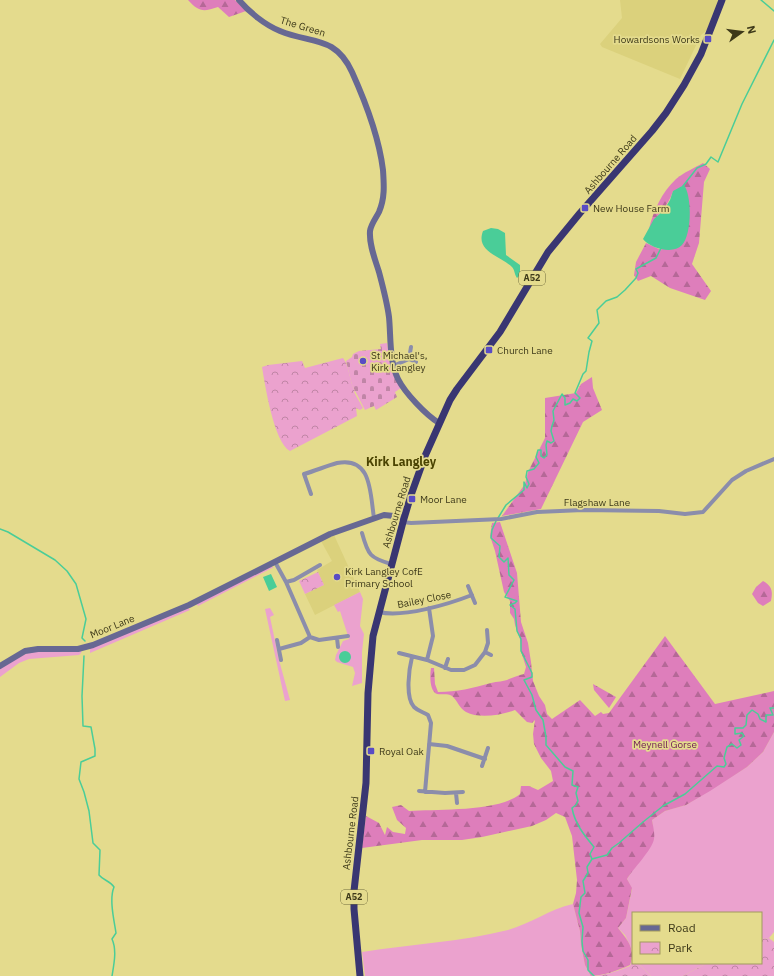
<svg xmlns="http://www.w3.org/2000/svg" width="774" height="976" font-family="'IBM Plex Sans',sans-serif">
<defs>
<pattern id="forest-firs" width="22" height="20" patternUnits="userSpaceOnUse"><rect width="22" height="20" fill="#de7ebb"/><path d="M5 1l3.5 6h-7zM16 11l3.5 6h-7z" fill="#b56897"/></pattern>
<pattern id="cemetery-stones" width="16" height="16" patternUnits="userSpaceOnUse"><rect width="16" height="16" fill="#eba2ce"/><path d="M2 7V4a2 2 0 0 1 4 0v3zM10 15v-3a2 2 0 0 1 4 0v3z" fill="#c085a6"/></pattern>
<pattern id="park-crowns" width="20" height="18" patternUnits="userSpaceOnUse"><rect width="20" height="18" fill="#eba2ce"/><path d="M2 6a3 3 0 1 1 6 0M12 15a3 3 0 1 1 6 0" fill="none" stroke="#c085a6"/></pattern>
</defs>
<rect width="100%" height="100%" fill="#e4db8d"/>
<path fill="#dbd17c" d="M620,0H718L707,30L701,35L680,79L602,47L600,44L622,18Z
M334,535L360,592L315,615L305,594L324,585L317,570L332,561L321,541Z"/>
<path fill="#eba2ce" d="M268,567H274L198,606L196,603Z
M360,592L363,599L360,626L364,634L362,652V683L352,686L355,673L353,667L337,662L335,660L336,655L343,641L349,639L340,611L338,612L334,605Z
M188,607L190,610L90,653V647Z
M270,608L274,615L270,617L279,660L290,700L285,701L265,609Z
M82,649L81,653L79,655L29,659L19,663L0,677V668L12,660L30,652Z
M774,732V932L769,938L761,939V913H633V952L625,935L618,928L626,918L632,889L627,879L635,866L653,827L652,820L665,811L686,805L747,767L763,752Z
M573,904L580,931L581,945L585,965L591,976H365L362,952C411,944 460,942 508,930C530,924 550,909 573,904Z
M638,963H707L683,976H651Z"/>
<path fill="url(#forest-firs)" d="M188,0H235L246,11L229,17L218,7C203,12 199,12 188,0Z
M703,163L710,169L704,182L699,243L692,264L711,291L705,300L670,288L651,276L638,281L634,275L636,262L646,243L661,250L673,191C669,206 656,215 649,229C653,211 662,192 676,179C683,173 694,168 703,163Z
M592,377L593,388L602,410L583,422L541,509L502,516L525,484L528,472L545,438V398L576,393L581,384Z
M500,522L517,573L521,622L528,643L531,662L533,681L539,696L545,705L547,714L552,719L580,700L595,716L601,712L603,714L609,713L665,636L715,704L774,691V732L763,752L747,767L710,791L686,805L665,811L652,820C653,826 655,833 654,839C652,850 633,869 627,879L632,888L626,918L618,928C628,940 636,950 630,965C617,971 605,975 591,976L585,965L581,945L580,931L573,904L576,893L577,880L572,836L565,817L556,813L546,820L532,826L482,837L462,840H422L362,848L366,816L379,823L385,835L387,827L393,832L405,834L406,828L397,820L392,807L401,805L409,811C437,809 499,812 520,794L521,786H529L538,790L553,781L551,771L541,758L534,744L533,734L535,720L532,723L527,722L515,710C502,715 479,719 466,712C460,709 457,700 452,696C447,693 442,695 437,694C429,691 430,674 431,668H434L435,684L438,692C457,692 473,688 491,683C497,681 504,682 509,679C515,677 518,675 524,674L526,667L521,651L520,639L515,625L514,619L510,613V601L504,592L495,551L490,536L492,523Z
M763,581C772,586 773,591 771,601L763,606L758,603L752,594L756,587Z
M593,684L616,697L609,708L594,690Z"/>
<path fill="url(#cemetery-stones)" d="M387,343L391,370L401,388L395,392L397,397L376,410L374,406L365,410L352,385L346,361L352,357L353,354L359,351L381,349L380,344Z"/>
<path fill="url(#park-crowns)" d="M343,358C350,367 349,381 355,391L354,392L363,408L360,410L356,408L357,416L290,451C274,443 265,385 262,367L268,365L302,361L305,368Z
M318,572L324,585L305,594L299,581Z
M769,938L774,942V976H683L707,963H761V939Z
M633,958V963H638L651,976H593C606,975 618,971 630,966Z"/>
<path fill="#4acd98" d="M684,185C692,196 692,234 682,245C673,255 650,248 643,239L654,219L664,210L670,200L673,191Z
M491,228L498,229L505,233L506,255L520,265V275L517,278C514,274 515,270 512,267C501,256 475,252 483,231Z
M271,574L277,587L269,591L263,577Z
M339 657a6 6 0 1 1 12 0a6 6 0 1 1-12 0Z"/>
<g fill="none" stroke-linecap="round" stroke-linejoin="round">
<path stroke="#4acd98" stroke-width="1.5" d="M761,0L774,11
M683,186L697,168L706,164L711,157L718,162L742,104L774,40
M498,518L506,505L524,490V482L527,488L529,484L526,477L527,471L534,469L539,463L536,457L538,450H541V456L544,458L547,455L546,445L547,441L551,443L554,441L551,431L552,426L554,420L553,411L562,394L565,398V405L570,403L573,399L577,401L580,398L575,393L583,374L586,371L589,352L592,341L588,338L599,323L597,310L606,301L617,297L625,290L636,278L638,273L636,269L656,258L661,248
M496,521L492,530L491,538L500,546L499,557L504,562L508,558L509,575L514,580L505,597L517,601L515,603L510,605L515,609L517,631L521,639V651L532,673V677L524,680L532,695L536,710L543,720L546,737V745L565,767L573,771L572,785L578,787L576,793L578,801L576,805L572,808C575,824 584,835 594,847L590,854L592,859L587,867L588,873L583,881L585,893L581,897L579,913L583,927L582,941L583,951L588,960V970L594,976
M0,529L8,532L55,560L67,571L76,584L86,619L82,638L85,641
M84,656L82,696L83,726L91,727L95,749V756L81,762L79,779L84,792L89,811L93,843L100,850L99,875C103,880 110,881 114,887C109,899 114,920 116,933L112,939C117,950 114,964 112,976
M592,859L607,855L612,848L619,843L643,822L663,806L685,794L717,766L724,767L726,764L724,758L727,747L732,744L737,748L741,745L739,740L744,736L742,733L735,734V728H743L746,725L747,715L752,710L758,714L760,719L766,722V715H773L770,708H774"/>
<path stroke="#8b8dab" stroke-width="4" d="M409,359L416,362
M393,366L409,359L411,347
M311,494L304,474C315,471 326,466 337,463C372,456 370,493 374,518
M403,522L411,523L501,519L537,512L583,510L659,511L685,514L703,512L732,480L746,471L774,459
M362,533C368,555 370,558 391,564
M275,562L286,582L294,580L320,565
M286,582L310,637L319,640L348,636
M468,586L475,603
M379,612C403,618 449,604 472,595
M337,638L338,647
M277,640L281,660
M279,649L301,643L310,637
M485,652L491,655
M399,653L427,660L451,670H464L475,665L485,652L488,643L487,630
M412,657C409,669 405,697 414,707C418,711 423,712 428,715L431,723L425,792
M427,660L433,636L429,608
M445,668L448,659
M429,744L447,746L485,759
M482,766L488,748
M419,791L445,793L463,792
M456,793L457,803"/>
<path stroke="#676893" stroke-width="6" d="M239,0C249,12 265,25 280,31C311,44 335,35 352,72C366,103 379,137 383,170C384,185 385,198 379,212C376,218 371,224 370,231C369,245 375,259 379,272C383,287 387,302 389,317C391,337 389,361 398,379C405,393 426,415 439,423
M0,666L25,651L38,649H78L93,645L189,605L330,534L384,515L394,516L404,518"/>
<path stroke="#393672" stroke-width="7" d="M360,976L354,909V891L366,783L368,693L373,636L403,522L411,495L425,456L450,400L457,389L500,332L548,252L580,213L652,131L666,113L684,85L701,54L722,0"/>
</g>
<g fill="#594cc4" stroke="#e4db8d" stroke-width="1.5">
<rect x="704" y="35" width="8" height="8" rx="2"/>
<rect x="581" y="204" width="8" height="8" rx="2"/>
<rect x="485" y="346" width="8" height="8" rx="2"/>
<circle cx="363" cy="361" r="4"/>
<rect x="408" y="495" width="8" height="8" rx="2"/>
<circle cx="337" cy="577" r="4"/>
<rect x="367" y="747" width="8" height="8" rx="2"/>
</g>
<g text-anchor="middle" stroke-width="3.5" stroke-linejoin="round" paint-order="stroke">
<g fill="#e4db8d" stroke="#6f6a3c" stroke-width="1">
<rect x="519" y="271" width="26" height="14" rx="3"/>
<rect x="341" y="890" width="26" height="14" rx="3"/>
</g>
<g font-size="9" font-weight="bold" fill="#3d3919">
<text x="532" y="281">A52</text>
<text x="354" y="900">A52</text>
</g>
<g font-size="10" fill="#3d3919" stroke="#e4db8d">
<text transform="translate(303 26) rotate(17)" y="4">The Green</text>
<text transform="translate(610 164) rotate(-49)" y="4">Ashbourne Road</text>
<text x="597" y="506">Flagshaw Lane</text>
<text transform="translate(396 512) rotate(-73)" y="4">Ashbourne Road</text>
<text transform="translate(424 599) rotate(-11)" y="4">Bailey Close</text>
<text transform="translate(112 626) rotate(-22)" y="4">Moor Lane</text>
<text transform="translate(350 833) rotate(-83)" y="4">Ashbourne Road</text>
</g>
<g font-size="10" fill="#3d3919" stroke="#e4db8d" text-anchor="start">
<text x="700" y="43" text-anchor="end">Howardsons Works</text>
<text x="593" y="212">New House Farm</text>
<text x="497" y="354">Church Lane</text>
<text x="371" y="359">St Michael's,<tspan x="371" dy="12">Kirk Langley</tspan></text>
<text x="420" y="503">Moor Lane</text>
<text x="345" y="575">Kirk Langley CofE<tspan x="345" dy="12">Primary School</tspan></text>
<text x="379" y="755">Royal Oak</text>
</g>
<g font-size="10" fill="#701b56" stroke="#e4db8d">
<text x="665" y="748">Meynell Gorse</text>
</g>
<g font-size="12" font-weight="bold" fill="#4a4301" stroke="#e4db8d">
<text x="401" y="466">Kirk Langley</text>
</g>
</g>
<rect x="632" y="912" width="130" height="52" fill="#e4db8d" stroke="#a19a5f"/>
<rect x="640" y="925" width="20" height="6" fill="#676893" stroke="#a19a5f"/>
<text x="668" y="932" font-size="12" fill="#3d3919">Road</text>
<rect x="640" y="942" width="20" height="12" fill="url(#park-crowns)" stroke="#a19a5f"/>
<text x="668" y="952" font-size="12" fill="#3d3919">Park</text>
<g transform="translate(742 32) rotate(76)" stroke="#e4db8d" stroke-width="3" paint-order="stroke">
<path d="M0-3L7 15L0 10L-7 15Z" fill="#3d3919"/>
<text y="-6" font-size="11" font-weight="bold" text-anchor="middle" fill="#3d3919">N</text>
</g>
</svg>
